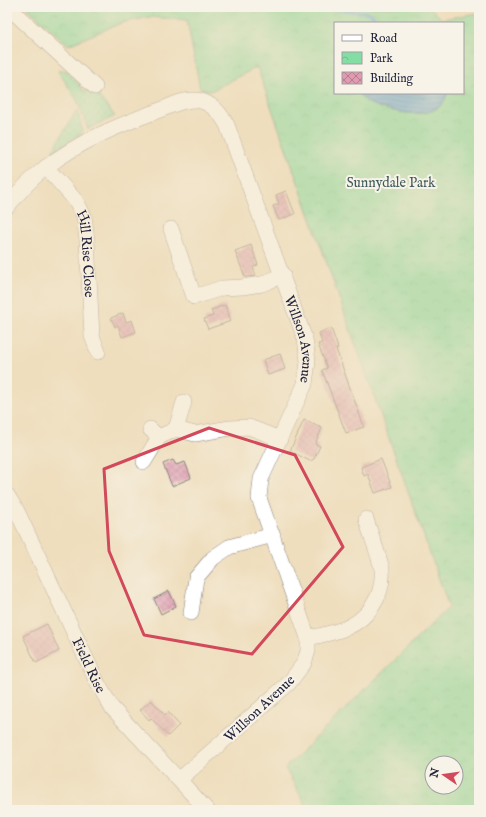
<svg xmlns="http://www.w3.org/2000/svg" width="486" height="817" font-family="'IM FELL English',serif">
<defs>
<pattern id="grass-dots" width="8" height="8" patternUnits="userSpaceOnUse"><rect width="8" height="8" fill="#84dea4"/><path d="M2 2h.1M6 6h.1" fill="none" stroke="#72be8e" stroke-width="1.8" stroke-linecap="round"/></pattern>
<pattern id="park-crowns" width="20" height="18" patternUnits="userSpaceOnUse"><rect width="20" height="18" fill="#84dea4"/><path d="M2 6a3 3 0 1 1 6 0M12 15a3 3 0 1 1 6 0" fill="none" stroke="#72be8e"/></pattern>
<pattern id="water-rules" width="6" height="5" patternUnits="userSpaceOnUse"><rect width="6" height="5" fill="#68abdd"/><path d="M0 2.5h6" fill="none" stroke="#558bb4"/></pattern>
<pattern id="building-cross-hatch" width="8" height="8" patternUnits="userSpaceOnUse"><rect width="8" height="8" fill="#e09bb0"/><path d="M0 0l8 8M0 8l8-8" fill="none" stroke="#b57e90"/></pattern>
</defs>
<rect width="100%" height="100%" fill="#f7f3e8"/>
<filter id="ink" filterUnits="userSpaceOnUse"><feTurbulence type="fractalNoise" baseFrequency=".025" numOctaves="2"/><feDisplacementMap in="SourceGraphic" scale="8" xChannelSelector="R" yChannelSelector="G"/><feConvolveMatrix kernelMatrix="1 2 1 2 8 2 1 2 1" color-interpolation-filters="sRGB"/></filter>
<filter id="wash" filterUnits="userSpaceOnUse"><feTurbulence type="fractalNoise" baseFrequency=".012" numOctaves="4" result="noise"/><feDisplacementMap in="SourceGraphic" scale="16" xChannelSelector="R" yChannelSelector="G"/><feGaussianBlur stdDeviation="0.9" result="paint"/><feColorMatrix in="noise" values="0 0 0 0 0 0 0 0 0 0 0 0 0 0 0 0 0 1.4 0 .05"/><feComposite in="paint" operator="in"/></filter>
<g filter="url(#wash)">
<rect width="100%" height="100%" fill="#efdebd"/>
<path fill="url(#grass-dots)" stroke="#538070" d="M63,70L68,71L85,92L92,88L115,116L88,129L77,100L58,71Z
M77,110L83,132L51,153Z"/>
<path fill="url(#park-crowns)" stroke="#538070" fill-rule="evenodd" d="M26,7H430L442,19L479,13V810H309L285,768L449,607L257,67L211,91L200,89L187,20L149,17L121,23L68,45ZM335,23H463V93H335ZM432,763H456V787H432Z"/>
<path fill="url(#water-rules)" stroke="#45668c" d="M358,93H447C442,125 386,112 367,102C364,100 361,96 358,93Z"/>
<g fill="none" stroke-linecap="round" stroke-linejoin="round">
<path stroke="#68abdd" stroke-width="3.5" d="M288,7L336,9L370,13L380,23"/>
</g>
<g id="blocks">
<path fill="url(#building-cross-hatch)" d="M286,191L295,214L279,220L273,206L279,204L276,195Z
M251,245L258,265L253,267L256,276L245,277L235,251Z
M225,305L231,321L208,329L204,319L213,316L211,310Z
M123,313L126,322L132,320L136,332L122,337L118,325L115,327L111,318Z
M331,328L338,348L336,349L364,427L346,433L322,370L327,368L318,344L322,343L319,333Z
M280,354L285,369L268,375L263,360Z
M304,420L322,428L315,444L320,446L314,459L310,461L290,451Z
M381,459L392,487L375,493L368,474L364,476L361,467Z
M173,460L176,465L185,462L191,478L172,486L163,464Z
M169,591L176,606L161,614L154,599Z
M47,624L59,651L36,663L23,636Z
M151,700L165,715L168,712L179,725L168,736L151,718L149,720L140,710Z"/>
</g>
</g>
<g filter="url(#ink)">
<use href="#blocks" fill-opacity="0" stroke="#88807c" stroke-width="1"/>
<g fill="none" stroke-linecap="round" stroke-linejoin="round">
<defs>
<g id="minor">
<path d="M8,7L95,87"/>
<path id="s1" d="M46,167L76,201L84,216L87,240L92,336L98,352"/>
<path id="s2" d="M7,207C19,192 31,179 45,168C80,141 119,125 160,110C171,106 183,99 195,100C210,101 220,112 227,125L305,339L308,361L305,384L261,479L259,498L308,638V651L304,663L289,683L179,780"/>
<path d="M171,229L194,297L222,288L242,287L262,284L283,275"/>
<path d="M176,429L184,402"/>
<path d="M159,437L176,429L195,434L230,428L249,427L280,439"/>
<path d="M144,462L159,437L150,429"/>
<path id="s3" d="M7,495L17,511L98,684L112,708L207,810"/>
<path d="M191,613L196,578L213,558L229,547L273,535"/>
<path d="M308,638C339,632 364,627 378,596C381,589 383,577 382,569C378,552 371,536 366,519"/>
</g>
</defs>
<use href="#minor" stroke="#88807c" stroke-width="16"/>
<use href="#minor" stroke="#fff" stroke-width="15"/>
</g>
</g>
<path d="M0 0H486V817H0ZM209,428L295,455L343,547L252,654L144,635L109,551L104,469Z" fill="#efdebd" fill-opacity=".55" fill-rule="evenodd"/>
<path fill="none" stroke="#d1495b" stroke-width="3" stroke-linejoin="round" d="M209,428L295,455L343,547L252,654L144,635L109,551L104,469Z"/>
<g text-anchor="middle" stroke-width="4" stroke-linejoin="round" paint-order="stroke">
<g font-size="14" fill="#3f5a5a" stroke="#f7f3e8">
<text x="391" y="187">Sunnydale Park</text>
</g>
<g font-size="14" fill="#22223b" stroke="#f7f3e8">
<text dy="5" stroke="none"><textPath href="#s1" startOffset="100">Hill Rise Close</textPath></text>
<text dy="5" stroke="none"><textPath href="#s2" startOffset="490">Willson Avenue</textPath></text>
<text dy="5" stroke="none"><textPath href="#s3" startOffset="189">Field Rise</textPath></text>
<text transform="translate(259 708) rotate(-43)" y="5">Willson Avenue</text>
</g>
</g>
<rect width="486" height="817" fill="none" stroke="#f7f3e8" stroke-width="24"/>
<rect x="334" y="22" width="130" height="72" fill="#f7f3e8" stroke="#a29fa3"/>
<rect x="342" y="35" width="20" height="6" fill="#ffffff" stroke="#a29fa3"/>
<text x="370" y="42" font-size="12" fill="#22223b">Road</text>
<rect x="342" y="52" width="20" height="12" fill="url(#park-crowns)" stroke="#a29fa3"/>
<text x="370" y="62" font-size="12" fill="#22223b">Park</text>
<rect x="342" y="72" width="20" height="12" fill="url(#building-cross-hatch)" stroke="#a29fa3"/>
<text x="370" y="82" font-size="12" fill="#22223b">Building</text>
<g transform="translate(444 775) rotate(283)"><circle r="19" fill="#f7f3e8" stroke="#a29fa3"/>
<path d="M0-3L7 15L0 10L-7 15Z" fill="#d1495b"/>
<text y="-6" font-size="11" font-weight="bold" text-anchor="middle" fill="#22223b">N</text>
</g>
</svg>
